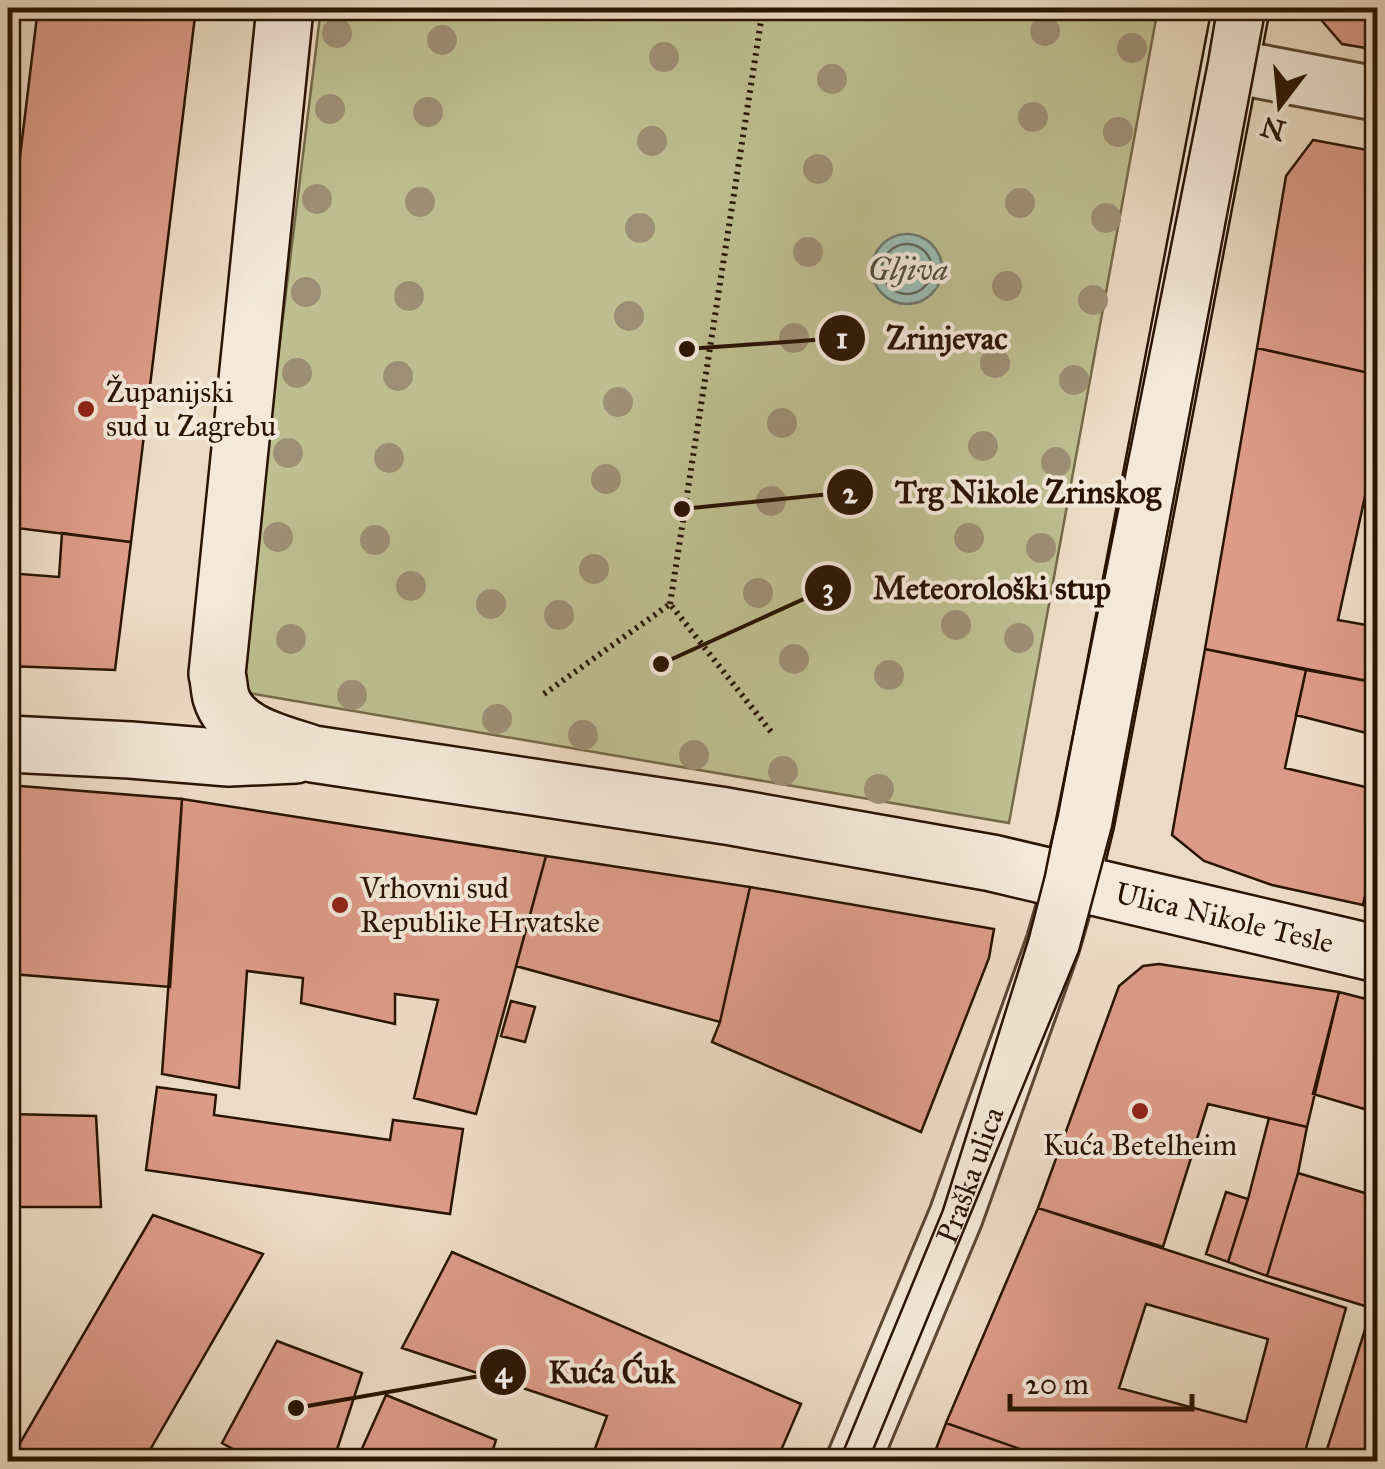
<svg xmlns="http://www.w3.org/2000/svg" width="1385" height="1469" font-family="'IM FELL Great Primer',serif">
<rect width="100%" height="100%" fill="#ecdbc4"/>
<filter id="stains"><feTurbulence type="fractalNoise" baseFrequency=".002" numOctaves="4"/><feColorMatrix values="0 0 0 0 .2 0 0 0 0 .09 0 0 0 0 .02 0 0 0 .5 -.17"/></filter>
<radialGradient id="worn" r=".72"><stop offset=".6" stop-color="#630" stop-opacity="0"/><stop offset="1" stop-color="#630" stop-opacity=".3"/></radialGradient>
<path fill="#bebe90" stroke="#746949" stroke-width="2.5" d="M321,8H1158L1009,823L237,691Z"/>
<path fill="#99bbb3" stroke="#6c786c" stroke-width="2.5" d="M872 269a35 35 0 1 1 70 0a35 35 0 1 1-70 0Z"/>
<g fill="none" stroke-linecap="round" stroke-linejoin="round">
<path stroke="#61685a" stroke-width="2.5" d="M882 269a25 25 0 1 1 50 0a25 25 0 1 1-50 0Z"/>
</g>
<path fill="#dc9a88" stroke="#291402" stroke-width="2.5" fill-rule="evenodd" d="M38,8H196L131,542L8,527V172L18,173Z
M1317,8H1378V50L1342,44L1316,14Z
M1313,140L1378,152V375L1257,348L1286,176Z
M1257,348L1378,375V437L1338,620L1378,627V683L1205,649Z
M62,533L131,542L115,670L8,666V573L59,577Z
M1205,649L1306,670L1285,768L1378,790V837L1363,905L1272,885L1204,861L1172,835Z
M1306,670L1378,683V736L1296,715Z
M8,785L182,799L170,987L12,974L16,881L8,880Z
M182,799L546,856L476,1114L414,1098L438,1000L395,994V1024L301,1003L303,978L247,971L239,1088L162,1074Z
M1378,837V909L1363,905Z
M546,856L750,887L720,1022L516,966Z
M750,887L994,929L989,958L921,1132L712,1042L720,1022Z
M1159,964L1339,992L1307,1127L1208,1104L1163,1247L1038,1208L1119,986L1143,966Z
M1339,992L1378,1002V1113L1313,1094Z
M511,1001L535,1007L525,1042L501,1036Z
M157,1087L216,1095L214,1115L390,1140L393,1120L463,1129L450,1214L146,1170Z
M8,1114L96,1116L101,1207H8Z
M1269,1118L1307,1127L1298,1173L1267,1276L1228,1262L1248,1199Z
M1298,1173L1378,1197V1310L1267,1276Z
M1226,1192L1248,1199L1228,1262L1206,1254Z
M1038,1208L1346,1308L1302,1462H1057L946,1423ZM1146,1304L1268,1339L1246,1422L1119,1388Z
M153,1215L263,1254L143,1462H9Z
M452,1252L801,1404L776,1462H590L607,1416L402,1348Z
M1368,1320L1378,1323V1450L1374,1462H1323Z
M277,1341L362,1373L333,1462H247L249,1458L222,1443Z
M386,1395L496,1440L489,1462H356Z
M946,1423L1057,1462H931Z"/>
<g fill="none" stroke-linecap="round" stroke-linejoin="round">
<defs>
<g id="street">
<path d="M1231,66L1378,94"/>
<path id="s1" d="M853,1462L956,1216L1053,944L1071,882"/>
</g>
<g id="secondary">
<path id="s2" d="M285,8L217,674C219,681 219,690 221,697C232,734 282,743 313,754L726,816L992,863L1378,954"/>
<path d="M8,744L130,750L229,758L295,755"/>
<path d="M1071,882L1086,821L1241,8"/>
</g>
</defs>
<use href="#street" stroke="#5a4632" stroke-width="58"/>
<use href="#secondary" stroke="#291402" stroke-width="60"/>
<path stroke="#291402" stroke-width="6" stroke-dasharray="2.5 5" stroke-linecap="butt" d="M670,604L763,8
M544,694L670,604L772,733"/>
<use href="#street" stroke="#f3e8d9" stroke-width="52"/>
<use href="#secondary" stroke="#f3e8d9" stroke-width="55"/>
<path stroke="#291402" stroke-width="2.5" d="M839,1462L943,1210L1029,937L1045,875L1208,61L1217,8
M868,1462L1079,951L1112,827L1266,8"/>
</g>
<g fill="#9d8f75">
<circle cx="1045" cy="31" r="15"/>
<circle cx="337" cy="33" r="15"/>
<circle cx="442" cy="40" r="15"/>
<circle cx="1132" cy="48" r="15"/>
<circle cx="664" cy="57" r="15"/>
<circle cx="832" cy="79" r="15"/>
<circle cx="330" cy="109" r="15"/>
<circle cx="428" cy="112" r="15"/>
<circle cx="1033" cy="117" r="15"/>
<circle cx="1118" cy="132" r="15"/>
<circle cx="652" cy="141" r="15"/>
<circle cx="818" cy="169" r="15"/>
<circle cx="317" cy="199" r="15"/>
<circle cx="420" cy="202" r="15"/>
<circle cx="1020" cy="203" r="15"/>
<circle cx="1106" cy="218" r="15"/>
<circle cx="640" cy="228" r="15"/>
<circle cx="808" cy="252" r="15"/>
<circle cx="1007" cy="286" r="15"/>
<circle cx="306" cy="292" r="15"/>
<circle cx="409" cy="296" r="15"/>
<circle cx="1093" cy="300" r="15"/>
<circle cx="629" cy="316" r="15"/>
<circle cx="794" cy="338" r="15"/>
<circle cx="995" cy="363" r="15"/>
<circle cx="297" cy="373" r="15"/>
<circle cx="398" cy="376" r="15"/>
<circle cx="1074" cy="380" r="15"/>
<circle cx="618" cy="402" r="15"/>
<circle cx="782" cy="423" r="15"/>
<circle cx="983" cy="446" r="15"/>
<circle cx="288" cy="453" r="15"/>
<circle cx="389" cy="458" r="15"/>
<circle cx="1056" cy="462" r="15"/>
<circle cx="606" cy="479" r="15"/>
<circle cx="771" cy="501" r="15"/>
<circle cx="278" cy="537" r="15"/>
<circle cx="969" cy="538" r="15"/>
<circle cx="375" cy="540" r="15"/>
<circle cx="1041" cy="548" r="15"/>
<circle cx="594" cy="569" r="15"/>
<circle cx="411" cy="586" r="15"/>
<circle cx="758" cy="593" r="15"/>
<circle cx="491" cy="604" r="15"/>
<circle cx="559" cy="615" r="15"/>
<circle cx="956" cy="625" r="15"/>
<circle cx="1019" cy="638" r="15"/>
<circle cx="291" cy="639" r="15"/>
<circle cx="794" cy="659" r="15"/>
<circle cx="889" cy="675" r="15"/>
<circle cx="352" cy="695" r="15"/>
<circle cx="497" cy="719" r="15"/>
<circle cx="583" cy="735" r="15"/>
<circle cx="694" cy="755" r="15"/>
<circle cx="783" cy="771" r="15"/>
<circle cx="879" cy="789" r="15"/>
</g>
<g fill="#8f2418" stroke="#f3e8d9" stroke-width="4">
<circle cx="86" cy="409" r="10"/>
<circle cx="340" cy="905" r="10"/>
<circle cx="1140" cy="1111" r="10"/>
</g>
<g text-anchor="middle" stroke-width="8" stroke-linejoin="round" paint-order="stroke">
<g font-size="30" fill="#291402" stroke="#f3e8d9" text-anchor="start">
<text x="106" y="402">Županijski<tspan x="106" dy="34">sud u Zagrebu</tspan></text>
<text x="360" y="898">Vrhovni sud<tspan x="360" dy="34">Republike Hrvatske</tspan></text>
<text x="1140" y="1155" text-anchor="middle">Kuća Betelheim</text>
</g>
<g font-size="30" fill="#291402" stroke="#f3e8d9">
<text dy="10" stroke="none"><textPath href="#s2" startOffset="1732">Ulica Nikole Tesle</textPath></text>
<text dy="10" stroke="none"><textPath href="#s1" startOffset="310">Praška ulica</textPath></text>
</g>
<g font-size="32" font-style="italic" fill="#504e40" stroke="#f3e8d9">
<text x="908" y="280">Gljiva</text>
</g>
</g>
<path fill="none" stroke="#291402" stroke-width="4" d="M687 349L842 338M682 509L850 492M661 664L828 588M296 1408L503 1372"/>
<g fill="#291402" stroke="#f3e8d9" stroke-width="4">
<circle cx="687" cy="349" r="10"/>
<circle cx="682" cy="509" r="10"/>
<circle cx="661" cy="664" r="10"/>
<circle cx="296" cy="1408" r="10"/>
<circle cx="842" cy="338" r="25"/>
<circle cx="850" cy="492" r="25"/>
<circle cx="828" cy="588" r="25"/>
<circle cx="503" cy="1372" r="25"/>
</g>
<g font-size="30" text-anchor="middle" font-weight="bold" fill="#fff">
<text x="842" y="348">1</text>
<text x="850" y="503">2</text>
<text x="828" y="599">3</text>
<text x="503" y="1382">4</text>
</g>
<g font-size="32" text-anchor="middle" font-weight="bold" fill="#291402" stroke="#f3e8d9" stroke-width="8" stroke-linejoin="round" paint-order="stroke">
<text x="947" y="349">Zrinjevac</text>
<text x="1028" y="503">Trg Nikole Zrinskog</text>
<text x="992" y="599">Meteorološki stup</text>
<text x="612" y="1383">Kuća Ćuk</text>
</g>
<rect width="1385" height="1469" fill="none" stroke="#ecdbc4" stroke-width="40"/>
<rect x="10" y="10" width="1365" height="1449" fill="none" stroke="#291402" stroke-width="5"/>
<rect x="20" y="20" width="1345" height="1429" fill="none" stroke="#291402" stroke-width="2.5"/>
<g transform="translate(1280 105) rotate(196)" stroke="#f3e8d9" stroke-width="8" paint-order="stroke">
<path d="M0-8L18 38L0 25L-18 38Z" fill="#291402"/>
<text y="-15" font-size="28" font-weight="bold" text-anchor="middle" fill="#291402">N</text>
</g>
<path d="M1010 1394v15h182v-15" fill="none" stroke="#291402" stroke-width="5"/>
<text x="1025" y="1394" font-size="30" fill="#291402" stroke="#f3e8d9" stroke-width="8" paint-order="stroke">20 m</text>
<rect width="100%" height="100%" filter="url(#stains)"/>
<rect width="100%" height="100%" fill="url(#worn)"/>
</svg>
